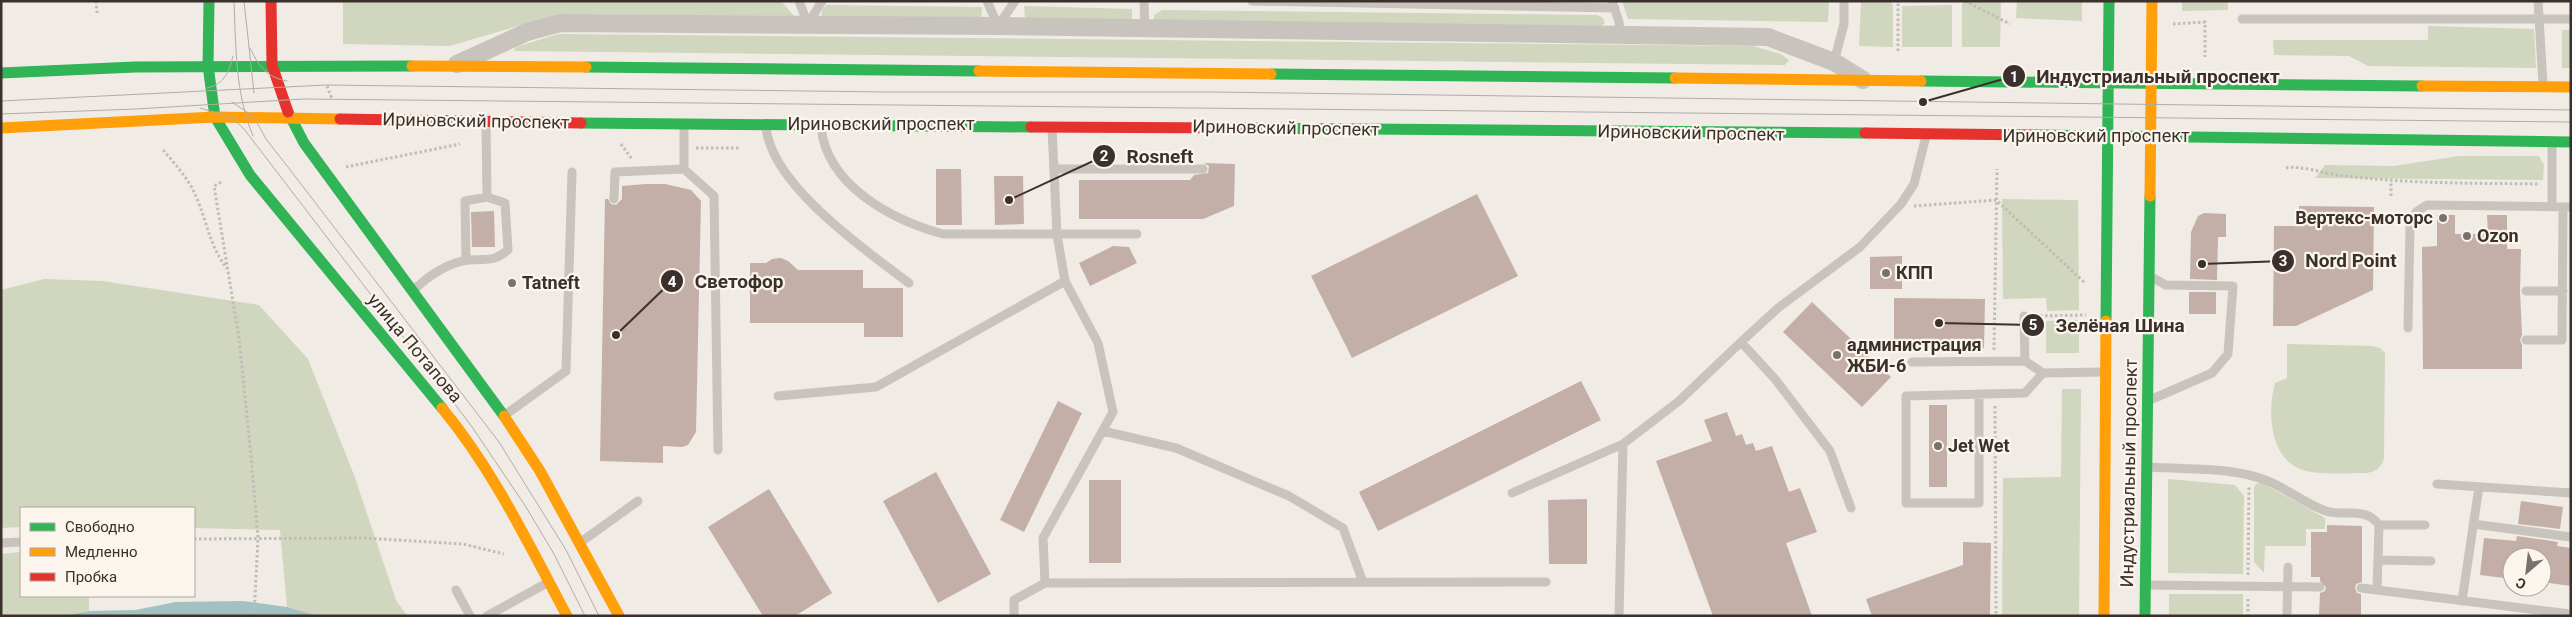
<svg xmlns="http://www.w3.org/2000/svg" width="2572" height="617" font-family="Roboto,sans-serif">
<rect width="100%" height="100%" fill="#f0ebe5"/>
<path fill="#d1d6bf" d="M343,1H781L794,16L558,14L450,46L343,44Z
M1622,1H1829L1828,22L1628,19Z
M1861,1H1889L1893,5V47L1859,46Z
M1964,1H2001L2000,47H1962V4Z
M2017,1H2082V21L2016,18Z
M2182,1H2228V10L2182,11Z
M827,5L982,7L981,19L821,17L823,8Z
M1952,5V47H1902V6Z
M1024,6L1132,9V20L1025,19Z
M1162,10L1597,15L1603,18L1605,23L1601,26L1154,20V15Z
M2428,26L2534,29L2536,68L2368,66L2349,56L2274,55L2273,40H2428Z
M2562,30H2571V68H2562Z
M558,34L1753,46L1781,54L1789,60L1785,65L514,51L516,47Z
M2459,156H2539L2544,165L2543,180L2315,178L2325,165L2394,166Z
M2002,199L2078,200L2079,310L2047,311L2046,298L2003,299Z
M44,279L102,281L259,305L308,359L354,475L396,600L407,616H318L287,607L280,530L194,528V508H21V527L1,528V290Z
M2079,320V353H2046V321Z
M2287,344L2372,346L2380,348L2385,353L2384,458C2381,468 2377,471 2367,473C2348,473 2325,475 2306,471C2269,462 2267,412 2275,383L2287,378Z
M2062,389H2081L2079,616H2002L2003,478L2061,477Z
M2168,479L2235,485L2244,496L2243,574L2168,573Z
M2261,482L2325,518V529H2306V546H2265L2264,573L2254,562V487L2257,483Z
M21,552V596H89V611L64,616H1V554Z
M2169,594H2243V616H2169Z"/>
<path fill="#a1c2c1" d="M243,601L287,607L318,616H64L89,611L135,610L176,602Z"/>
<path fill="#c3afa7" d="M1204,163L1235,164L1234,206L1203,219H1079V180H1190L1194,175L1208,173L1209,166Z
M936,169H961L962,225H936Z
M994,176H1023L1024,224L995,225Z
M646,184H665L691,190L701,201L696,432L688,445L682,447L663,446V463L600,461L605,199H608L611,204L616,205L622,199V186Z
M1477,194L1518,276L1352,358L1311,276Z
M2299,206L2374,207L2373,290L2296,326H2273L2274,226H2299Z
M494,211L495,247H472L471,212Z
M2204,213L2226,214V237H2218L2217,280L2190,279L2191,232L2198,216Z
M2437,215H2455V234H2488L2487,215H2507V249H2521L2520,291L2522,335L2520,340L2522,345V369H2423L2422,247L2437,246Z
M1113,246L1129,247L1137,263L1090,286L1079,263Z
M1902,256V289H1870V257Z
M781,258L788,261L798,270H863V288H903V337H864V323H750V263H766L772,259Z
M2189,292H2216V314H2189Z
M1894,298L1985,299L1984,348L1894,347Z
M1812,302L1891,377L1862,407L1783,332Z
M1581,381L1601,420L1378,531L1359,492Z
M1058,401L1082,413L1024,532L1000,520Z
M1929,405H1947V487H1929Z
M1727,412L1736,436L1742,434L1746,445L1753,443L1756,451L1772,446L1789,492L1800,488L1817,532L1786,543L1812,616H1713L1656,461L1712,441L1704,420Z
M936,472L991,574L938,603L883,501Z
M1089,480H1121V563H1089Z
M769,489L832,593L795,616H763L708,527Z
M1587,499V564H1549L1548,500Z
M2521,501L2563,507L2560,529L2518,524Z
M2327,525L2362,526V582L2356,584L2355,588L2357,593L2361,594V616H2319L2320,593L2325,591L2326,587L2320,581V577H2311V532H2327Z
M2517,536L2558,542L2557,546L2571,548V586L2542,582V557H2512V579L2480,575L2484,538L2516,541Z
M1963,542L1991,543L1990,616H1872L1866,599L1963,565Z"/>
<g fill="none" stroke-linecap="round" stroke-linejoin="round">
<path stroke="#c2bbb6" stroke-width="3" stroke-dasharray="2.5 2.5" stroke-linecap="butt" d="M96,1L97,13
M1965,1L2010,24
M2173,24L2205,22V57
M1898,51V1
M327,86L332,99
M621,144L632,159
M696,148H740
M163,150C177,166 191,182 198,201C209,229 209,243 227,269
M346,167L460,144
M2286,168C2299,165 2323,173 2338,175C2405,184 2472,183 2540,184
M221,182L214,186L239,338L251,456L258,538L254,616
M2391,196V182
M1914,206L1996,200L2085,283
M2035,316L2086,315
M1994,350L1997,169
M1995,406L1996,616
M194,539L364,538L463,544L504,554
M2248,575L2249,486
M2248,599V616"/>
<path stroke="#c9c3be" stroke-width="9" d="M799,1L808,24
M987,1L998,26
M1144,1L1145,28
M1252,1L1615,8
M1612,1L1619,22L1620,36
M2538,1L2543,84
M2242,19H2571
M808,24L822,1
M998,26L1015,1
M1834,62L1844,24V1
M486,122L487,197
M684,126V169L714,196L718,450
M766,126C770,184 865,250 909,283
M821,127C827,186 892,220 943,234H1137
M1052,128L1057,235L1065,281L1098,343L1113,412L1043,538L1045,583L1546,582
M2552,142V207
M1055,169H1203
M614,199L615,172L684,169
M415,289C428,276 449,262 469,260C489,258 491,263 508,250L505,203L487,197L465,201L466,260
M2526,291H2563
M2024,316L2025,361
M2408,328L2410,226L2416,212L2427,205L2571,207
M2526,340H2562L2563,207
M1912,362L2025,361L2043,373L2103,372
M1979,394V503H1906V396C1946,395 1986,394 2025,393L2043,373
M778,396L876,387L1065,281
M2150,400L2212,373L2228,354L2233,286L2166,285L2153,278
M505,415L566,371L572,172
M1103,431L1176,448L1289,496L1343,528L1363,582
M2150,467C2189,470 2231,466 2268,481C2288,489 2305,504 2326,511C2345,517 2365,506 2379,525L2377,589
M2437,484L2571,493
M1512,493L1623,444L1679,401L1741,342
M1851,508L1830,451L1775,379L1741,342L1778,308L1860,247L1901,204L1914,184L1926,136
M2473,524L2571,537
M2379,525H2425
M581,542L638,501
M1,543L21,542
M2378,560L2431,561
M2148,585L2320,587
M2361,588L2571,614
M456,590L470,616
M2462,601L2479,487
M487,616L547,583
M1014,616V600L1045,583
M1619,616L1623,444
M2287,616L2288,567"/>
<path stroke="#c9c3be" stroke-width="18" d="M457,64L527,32L560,23L998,26L1768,37L1834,62L1863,80"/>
<path stroke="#30b455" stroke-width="11" d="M209,1L208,66L215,117L250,175L442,408
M586,67L979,71
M1,73L135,67L412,66
M1271,74L1675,78
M1921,81L2422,86
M288,112L304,143L504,416
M581,123L1031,127
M1236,128L1865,133
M2037,135L2571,142
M2106,321L2109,1
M2145,616L2150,196"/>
<path stroke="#ff9f0a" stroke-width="11" d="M412,66L586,67
M979,71L1271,74
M1675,78L1921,81
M2422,86L2571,87
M1,128L215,117L340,119
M2150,196L2152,1
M442,408C494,471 529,545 567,616
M504,416L540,471L619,616
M2104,616L2106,321"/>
<path stroke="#e5322d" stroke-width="11" d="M271,1L272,65L288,112
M340,119L581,123
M1031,127L1236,128
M1865,133L2037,135"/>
<path stroke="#b1aca8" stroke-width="1" d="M234,1C236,47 235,93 253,136
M244,1L254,93
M250,48C258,65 267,78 287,81
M207,88C224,84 229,73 233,56
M1,101L326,85L887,92H1212L2571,110
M232,102L254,117L266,139L291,171L499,442L566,550L599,616
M200,108L231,117L244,129L470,424L526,507L554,554L585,616
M1,114L136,109L303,99L2571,122"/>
</g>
<g fill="#7a716c" stroke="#fbf5ee" stroke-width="2">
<circle cx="2443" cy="218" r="5"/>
<circle cx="2467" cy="236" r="5"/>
<circle cx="1886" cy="273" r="5"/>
<circle cx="512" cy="283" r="5"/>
<circle cx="1837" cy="355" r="5"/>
<circle cx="1938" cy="446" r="5"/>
</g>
<g text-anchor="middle" stroke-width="4.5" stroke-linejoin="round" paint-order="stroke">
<g font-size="18" fill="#3b302b" stroke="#fbf5ee">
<text transform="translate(476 121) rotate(1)" y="6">Ириновский проспект</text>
<text x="881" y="130">Ириновский проспект</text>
<text transform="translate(1286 128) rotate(1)" y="6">Ириновский проспект</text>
<text transform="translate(1691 133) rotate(1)" y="6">Ириновский проспект</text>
<text x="2096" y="142">Ириновский проспект</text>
<text transform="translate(415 348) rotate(50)" y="6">улица Потапова</text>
<text transform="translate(2129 473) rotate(-89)" y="6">Индустриальный проспект</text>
</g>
<g font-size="18" font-weight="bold" fill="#3b302b" stroke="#fbf5ee" text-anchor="start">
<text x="2433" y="224" text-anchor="end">Вертекс-моторс</text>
<text x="2477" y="242">Ozon</text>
<text x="1896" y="279">КПП</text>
<text x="522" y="289">Tatneft</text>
<text x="1847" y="351">администрация<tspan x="1847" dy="21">ЖБИ-6</tspan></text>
<text x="1948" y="452">Jet Wet</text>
</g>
</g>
<path fill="none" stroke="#3b302b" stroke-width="2" d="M1923 102L2014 76M1009 200L1104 156M2202 264L2283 261M616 335L672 281M1939 323L2033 325"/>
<g fill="#3b302b" stroke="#fbf5ee" stroke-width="2">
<circle cx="1923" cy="102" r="5"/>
<circle cx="1009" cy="200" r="5"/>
<circle cx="2202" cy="264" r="5"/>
<circle cx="616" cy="335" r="5"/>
<circle cx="1939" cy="323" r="5"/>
<circle cx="2014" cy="76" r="12"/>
<circle cx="1104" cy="156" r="12"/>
<circle cx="2283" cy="261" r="12"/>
<circle cx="672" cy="281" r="12"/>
<circle cx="2033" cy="325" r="12"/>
</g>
<g font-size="15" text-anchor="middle" font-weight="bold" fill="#fff">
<text x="2014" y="82">1</text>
<text x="1104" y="161">2</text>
<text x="2283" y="266">3</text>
<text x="672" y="287">4</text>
<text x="2033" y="330">5</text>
</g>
<g font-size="19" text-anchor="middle" font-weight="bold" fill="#3b302b" stroke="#fbf5ee" stroke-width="4.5" stroke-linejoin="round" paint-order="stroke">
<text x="2158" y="83">Индустриальный проспект</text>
<text x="1160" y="163">Rosneft</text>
<text x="2351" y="267">Nord Point</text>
<text x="739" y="288">Светофор</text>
<text x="2120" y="332">Зелёная Шина</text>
</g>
<rect width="2572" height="617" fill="none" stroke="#3b302b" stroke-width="5"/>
<rect x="20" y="507" width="175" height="90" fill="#fbf5ee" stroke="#aea6a0"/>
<rect x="30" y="523" width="25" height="8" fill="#30b455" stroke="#aea6a0"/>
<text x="65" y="532" font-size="15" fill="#3b302b">Свободно</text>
<rect x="30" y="548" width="25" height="8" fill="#ff9f0a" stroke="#aea6a0"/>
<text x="65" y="557" font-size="15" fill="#3b302b">Медленно</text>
<rect x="30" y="573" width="25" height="8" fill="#e5322d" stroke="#aea6a0"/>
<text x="65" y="582" font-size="15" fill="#3b302b">Пробка</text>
<g transform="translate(2527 572) rotate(208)"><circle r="24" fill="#fbf5ee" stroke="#aea6a0"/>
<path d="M0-4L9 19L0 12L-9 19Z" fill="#7a716c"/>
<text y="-8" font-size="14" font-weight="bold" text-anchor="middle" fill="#3b302b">С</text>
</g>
</svg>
